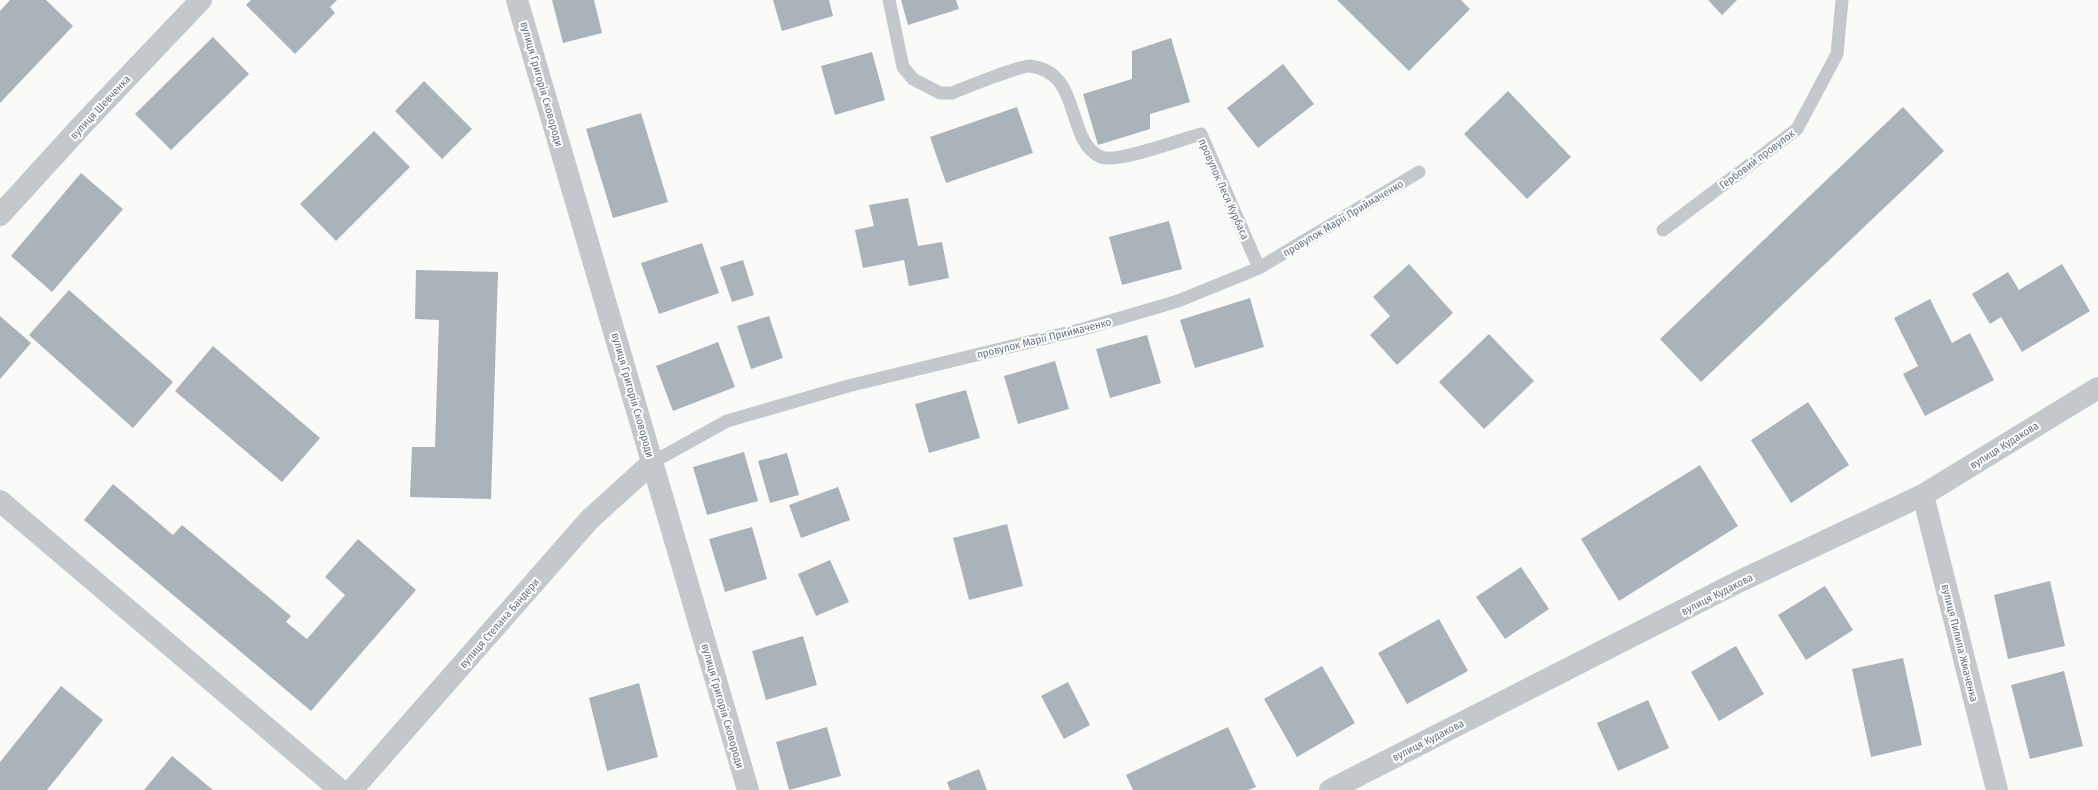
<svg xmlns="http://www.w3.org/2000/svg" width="2098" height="790" font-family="'Fira Sans Condensed',sans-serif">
<rect width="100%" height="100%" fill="#fafaf8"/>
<path fill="#aab3b9" d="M10,0H46L73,26L0,103V11Z
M251,0H337L330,7L335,13L295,54L246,5Z
M552,0H594L602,33L563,43Z
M773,0H829L833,16L782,31Z
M901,0H956L959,9L908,25Z
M1337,0H1461L1470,9L1409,71Z
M1708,0H1737L1722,15Z
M213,37L249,74L171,150L135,114Z
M1171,38L1190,102L1150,114V129L1098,145L1083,94L1132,79V51Z
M872,52L885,100L835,115L821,66Z
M1283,64L1314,104L1258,148L1227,108Z
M424,81L472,129L442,159L395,111Z
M1508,91L1571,157L1527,199L1464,134Z
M1017,107L1033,153L946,183L930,137Z
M1903,107L1944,151L1701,382L1660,339Z
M641,113L668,202L613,218L586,129Z
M374,131L410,167L336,241L300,204Z
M81,173L123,209L52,292L11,256Z
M908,198L918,246L942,242L949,278L909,286L904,260L863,268L855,230L874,226L869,205Z
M1169,221L1182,269L1122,285L1109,237Z
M702,243L719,293L659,314L641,263Z
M743,260L754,295L732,302L720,267Z
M1409,264L1453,313L1397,365L1370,335L1390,316L1373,297Z
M2062,264L2090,311L2022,352L2001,317L1990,324L1972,294L2008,272L2019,290Z
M416,270L498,272L491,499L410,497L412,447H435L439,320L415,319Z
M69,290L173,382L133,428L29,335Z
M1250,298L1264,347L1195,368L1180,320Z
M1930,299L1952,343L1970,333L1994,380L1925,416L1903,374L1918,366L1894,318Z
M0,316L31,343L0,379Z
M769,316L783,358L751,369L737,326Z
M1489,334L1534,381L1484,429L1439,382Z
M1147,335L1161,383L1110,398L1096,349Z
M718,342L735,387L673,411L656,366Z
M213,346L320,438L282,482L175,391Z
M1055,361L1069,409L1018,424L1004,376Z
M966,390L980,438L929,453L915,404Z
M1808,402L1849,465L1791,503L1751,440Z
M744,452L758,501L707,515L693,467Z
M787,453L799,495L770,503L758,461Z
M1700,465L1738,526L1619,601L1581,539Z
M113,484L173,535L182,525L291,616L286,622L307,639L345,595L325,577L358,539L416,590L311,711L84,520Z
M838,487L850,520L801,538L789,505Z
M1007,524L1023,586L969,600L953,538Z
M752,527L767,579L725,592L709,539Z
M830,560L849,602L816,616L798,574Z
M1521,567L1549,609L1505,639L1476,597Z
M2050,581L2065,646L2008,659L1994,595Z
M1825,586L1853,630L1806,660L1778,615Z
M1439,619L1468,671L1407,704L1378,653Z
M803,636L817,685L766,700L752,651Z
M1736,646L1764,694L1719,721L1691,672Z
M1903,658L1922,745L1871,757L1852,669Z
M1322,666L1355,723L1297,757L1264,699Z
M2064,671L2083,746L2030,759L2011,685Z
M1068,682L1090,725L1064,739L1041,696Z
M639,683L658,757L607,771L589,698Z
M61,686L103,720L47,790H0V762Z
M1648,700L1669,748L1618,771L1597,723Z
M827,727L841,776L789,790L776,742Z
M1228,727L1256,787L1248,790H1133L1126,775Z
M172,756L213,790H144Z
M979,769L987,790H950L947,782Z"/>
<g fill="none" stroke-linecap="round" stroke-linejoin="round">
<path stroke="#c3c8cc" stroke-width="13" d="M889,0L903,67L913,79L940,93H952C964,88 1022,65 1030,66C1083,72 1065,142 1101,157C1116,164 1182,139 1201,134L1259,268
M1663,230L1797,129L1837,54L1842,0
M653,462L727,421L848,386L1083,329L1178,301L1259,268L1419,172"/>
<path stroke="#c3c8cc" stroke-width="22" d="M1923,495L1997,790
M0,501L340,790
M1330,790L1738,582L1923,495L2098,388"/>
<path stroke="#c3c8cc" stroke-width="22" d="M517,0L748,790
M0,215L84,123L201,0
M352,790L590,519L653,462"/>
</g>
<g text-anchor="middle" stroke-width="4" stroke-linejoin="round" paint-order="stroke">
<g font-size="11" fill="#657683" stroke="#fff">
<text transform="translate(542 84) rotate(74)" y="4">вулиця Григорія Сковороди</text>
<text transform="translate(100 107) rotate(-47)" y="4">вулиця Шевченка</text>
<text transform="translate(1757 159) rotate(-37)" y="4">Гербовий провулок</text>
<text transform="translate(1224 189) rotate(66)" y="4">провулок Леся Курбаса</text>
<text transform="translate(1343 218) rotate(-31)" y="4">провулок Марії Приймаченко</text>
<text transform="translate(1044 338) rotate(-14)" y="4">провулок Марії Приймаченко</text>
<text transform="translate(633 395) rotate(74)" y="4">вулиця Григорія Сковороди</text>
<text transform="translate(2004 445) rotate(-32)" y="4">вулиця Кудакова</text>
<text transform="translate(1717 594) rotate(-27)" y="4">вулиця Кудакова</text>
<text transform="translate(499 623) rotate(-49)" y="4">вулиця Степана Бандери</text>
<text transform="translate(1960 643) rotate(76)" y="4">вулиця Пилипа Жмаченка</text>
<text transform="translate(723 706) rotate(74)" y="4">вулиця Григорія Сковороди</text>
<text transform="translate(1428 740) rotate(-27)" y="4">вулиця Кудакова</text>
</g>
</g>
</svg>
